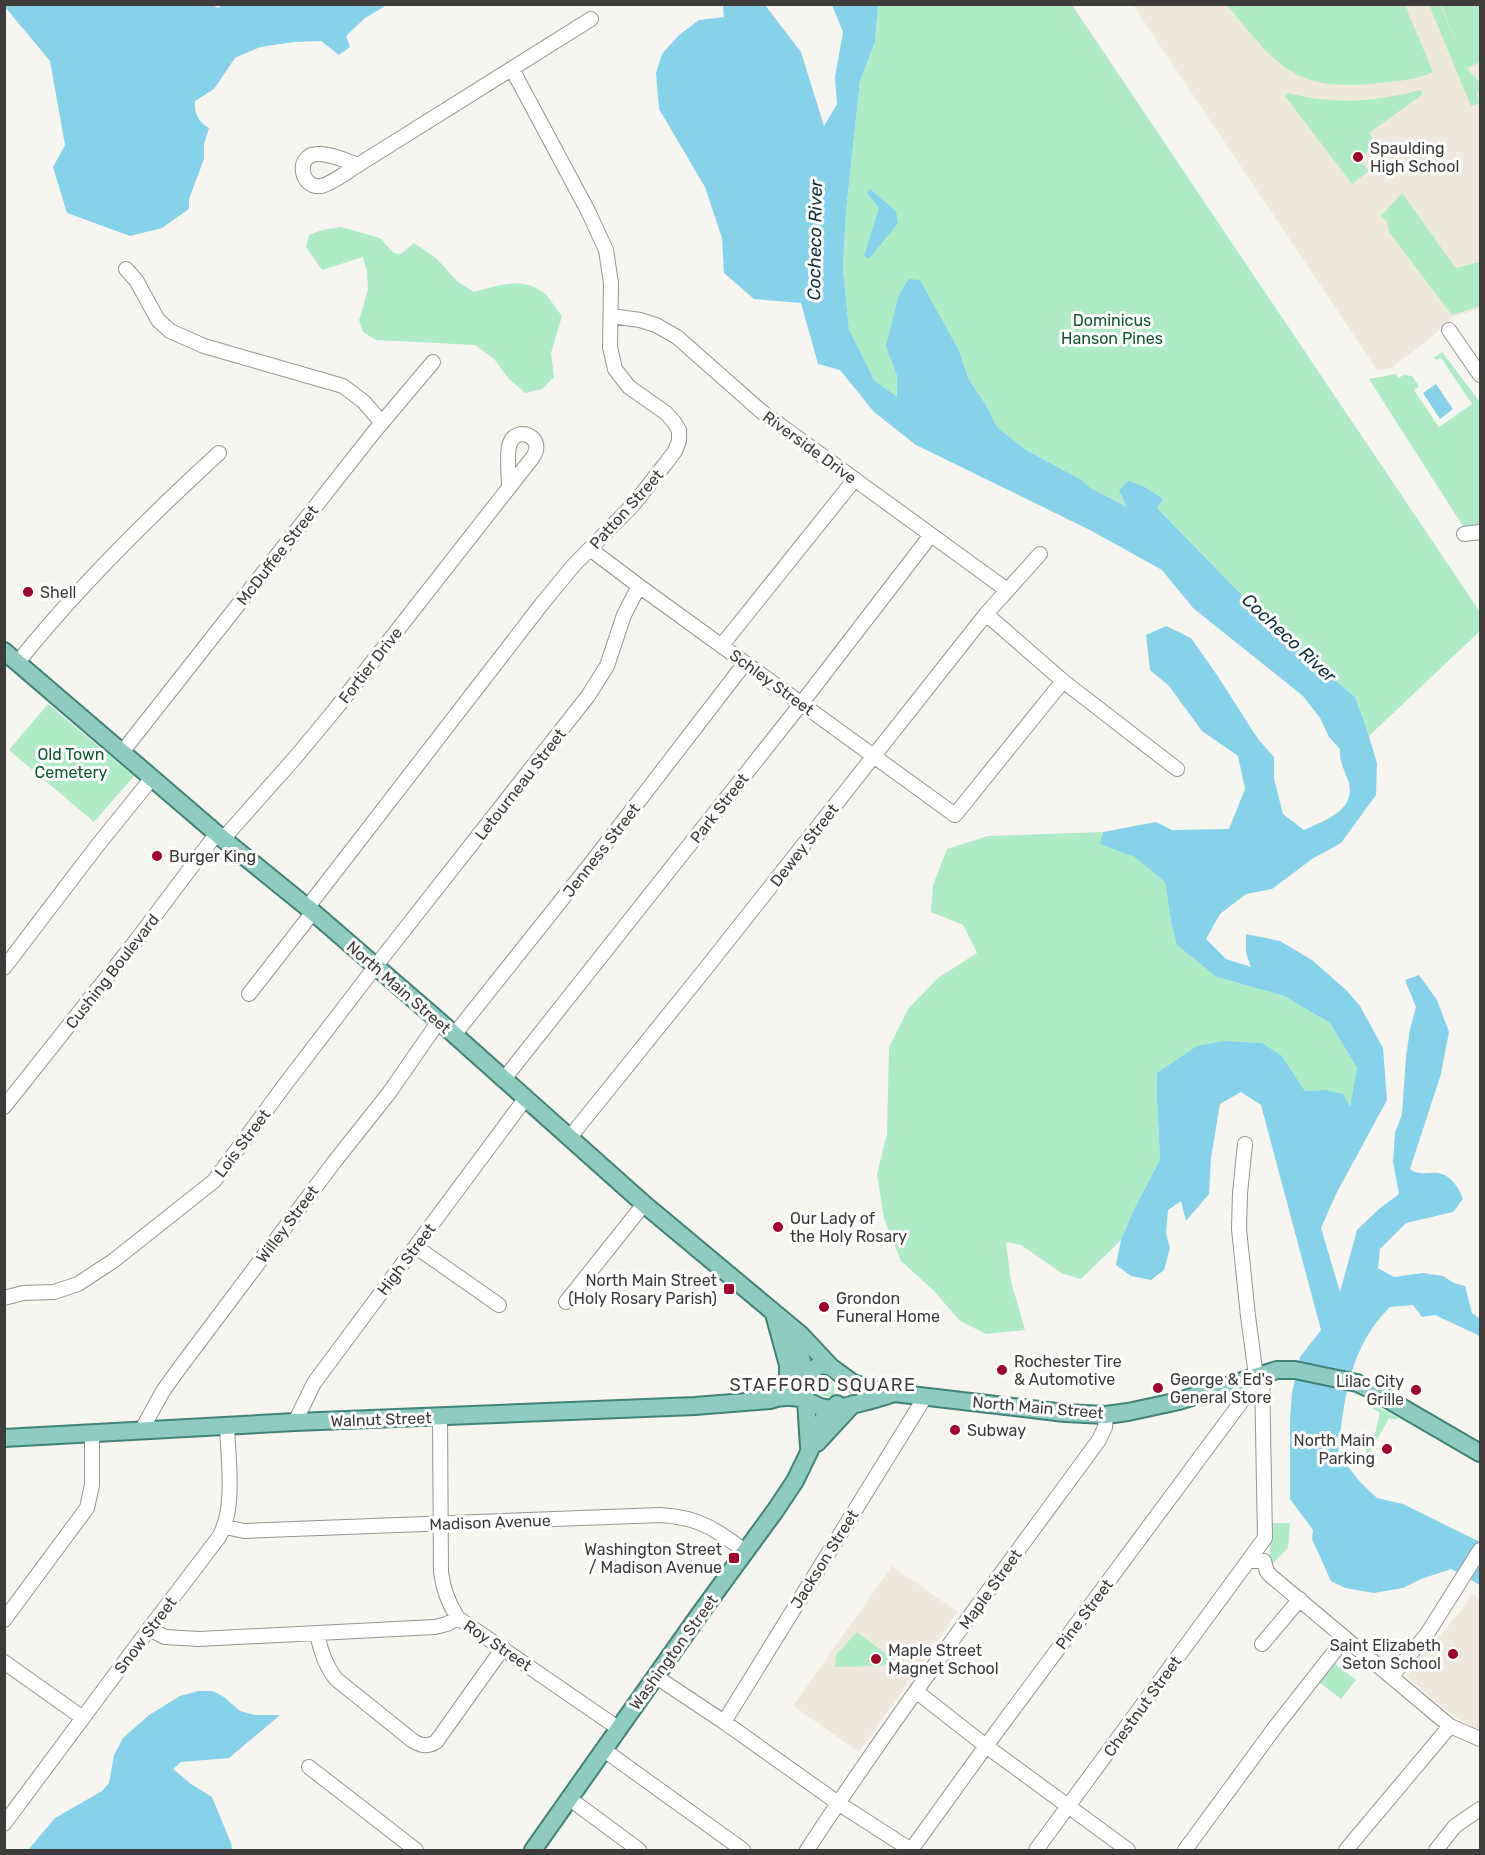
<svg xmlns="http://www.w3.org/2000/svg" width="1485" height="1855" font-family="Rubik,sans-serif">
<rect width="100%" height="100%" fill="#f7f5ef"/>
<path fill="#efe9dd" d="M1133,5H1480V309L1453,317L1434,335L1392,368L1377,370Z
M892,1566L958,1612L859,1752L793,1706Z
M1472,1593L1480,1600V1731L1453,1716L1406,1676L1463,1608Z"/>
<path fill="#afecc6" d="M878,5H1072L1480,612V631L1369,736L1355,697L1279,633L1157,508L1163,499L1129,508L1089,488L1080,479L1026,450L997,427L984,402L969,380L959,351L899,294L887,345L897,376V398L874,380L849,329L843,269L846,212L860,81L875,42Z
M1227,5H1405L1433,72C1417,80 1398,81 1379,83C1294,93 1277,66 1227,5Z
M1429,5H1440L1461,54L1441,5H1480V62L1467,68L1470,72L1480,82V93L1476,91L1480,103L1471,106Z
M1420,90L1423,94L1369,133L1377,145L1359,158L1369,171L1352,184L1285,96L1289,93C1334,105 1375,102 1420,90Z
M1402,193L1456,268L1480,262V306L1452,315L1389,232L1387,222L1381,216Z
M341,227L380,238L394,253L401,254L414,243L436,258L458,282L474,292C498,286 522,276 544,293C551,299 556,309 562,316L551,353L554,377L542,389L525,393L509,379L494,359L475,345L376,340L363,332L359,320L368,290L367,272L363,257L322,270L306,247L309,235L322,230Z
M1442,352L1480,402V528L1466,531L1369,379L1396,374L1398,378L1404,375L1412,376L1419,386L1414,390L1439,427L1472,404L1441,358L1436,360L1434,358Z
M48,704L134,776L94,822L9,750Z
M1103,832L1101,844L1135,856L1165,882L1171,921L1217,977L1284,996L1330,1023L1357,1068L1350,1108L1325,1090L1305,1091L1282,1056L1157,1101L1160,1160L1135,1207L1121,1240L1081,1279L1063,1274L1021,1245L1006,1242L1011,1281L1025,1330L986,1334L960,1321L934,1291L901,1261L884,1219L877,1174L887,1134L889,1047L908,1009L938,978L977,953L963,925L931,912L933,885L947,849L988,836Z
M822,1375C831,1377 836,1385 834,1394L829,1397L818,1394L813,1389L814,1379Z
M1373,1404L1398,1418L1396,1420L1389,1418L1367,1458H1365L1368,1438H1374L1380,1413L1372,1408Z
M1271,1523H1290L1288,1548L1272,1564L1270,1557Z
M857,1632L894,1660L881,1666L835,1667L836,1655Z
M1334,1663L1356,1680L1341,1699L1319,1682Z"/>
<path fill="#87d2eb" d="M212,5L218,8L224,4L387,5L365,18L346,36L350,47L339,55L321,41L294,42L260,47L235,58L214,89L195,101C194,114 199,122 209,128L204,144V159L189,199V209L162,228L130,236L67,213L53,167L65,145L50,61L5,7V5Z
M723,5H765L801,52L824,126L837,104L835,77L843,32L832,5H878L875,42L860,81L846,212L843,269L849,329L874,380L897,397V376L886,346L899,294L909,279L920,280L959,351L969,380L984,402L997,427L1026,450L1080,479L1090,488L1127,507L1119,490L1128,481L1143,486L1163,499L1157,508L1279,633L1355,697L1366,727L1377,763L1376,795L1341,843L1312,859L1272,889L1246,894L1220,914L1206,939L1226,959L1251,967L1246,953V934L1280,941L1312,960L1346,990L1360,1006L1383,1048L1387,1100L1336,1194L1321,1228L1340,1292L1357,1230L1379,1209L1399,1194L1393,1162L1395,1133L1402,1114L1406,1057L1410,1029L1416,1007L1405,980L1419,975L1437,1000L1449,1032L1441,1074L1410,1169C1420,1176 1427,1172 1438,1173C1451,1175 1459,1188 1463,1199L1453,1212L1406,1223L1380,1249L1378,1268L1394,1277L1423,1273L1443,1276L1454,1283L1465,1286L1472,1313L1480,1319V1336L1435,1315L1422,1317L1413,1305L1390,1307C1349,1347 1344,1400 1338,1454L1361,1483L1377,1498L1403,1504L1480,1542V1585L1451,1569L1421,1579L1403,1588L1374,1593L1345,1588L1331,1581L1312,1539L1313,1530L1290,1499V1419L1292,1393L1300,1357L1321,1330L1261,1105L1241,1092L1220,1104L1211,1158L1209,1194L1186,1221L1181,1201L1168,1210L1166,1233L1170,1248L1164,1270L1151,1280L1131,1276L1116,1265L1121,1240L1135,1207L1160,1160L1157,1101V1073L1197,1046L1224,1041L1262,1043L1282,1056L1305,1091L1325,1090L1343,1094L1350,1107L1357,1068L1330,1023L1284,996L1217,977L1177,945L1171,921L1165,882L1135,857L1100,844L1103,832L1156,822L1172,830L1229,829L1245,789L1238,756L1202,731L1169,686L1150,670L1146,635L1166,626L1191,638L1217,675L1258,739L1274,757V779L1283,814L1304,830C1325,820 1358,810 1348,780C1344,770 1339,760 1340,749L1329,737L1320,718L1303,696L1193,608L1162,570L1090,530L916,445L874,412L840,370L818,364L801,303L754,299L724,273L722,238L705,187L659,109L656,73L662,54L679,35L699,20L724,17Z
M870,189L896,211L898,223L869,259L864,256L879,208L867,193Z
M1436,384L1453,409L1440,419L1423,393Z
M199,1691H213L224,1697L240,1711L255,1715H280L229,1758L181,1762L173,1769L191,1784L212,1797L231,1843L232,1850H28L55,1818L102,1791L109,1783L114,1755L123,1738L149,1715L180,1696Z"/>
<g fill="none" stroke-linecap="round" stroke-linejoin="round">
<defs>
<path id="minor" d="M358,165C346,161 330,153 317,154C295,155 300,189 321,186C332,184 348,171 358,165L591,19
M126,269L136,280L158,320L170,331L204,346L343,386L364,402L382,423
M612,316L640,320L656,325L677,337L762,412L1007,590
M1449,330L1480,375
M1464,534L1480,532
M590,549L639,586L955,815L1063,681
M986,614L1063,681L1177,769
M722,645L855,479
M18,662C78,587 148,518 219,453
M123,751L374,432L433,362
M223,839L294,759L334,711L533,457C546,437 517,425 510,443C506,453 509,475 509,486
M307,908L541,605L573,566L633,505L666,463L675,451L679,441V430L674,422L666,413L629,387L615,369L610,347L611,283L606,250L588,211L512,69
M4,968L97,846L152,778
M249,994L313,912
M454,1035L595,858L745,663
M504,1079L801,704L931,535
M4,1107L135,942L217,833
M570,1137L707,967L986,614L1040,554
M416,1247L499,1305
M4,1298L23,1293L54,1292L78,1284L113,1261L214,1181L284,1086L375,967L588,696L607,666L624,615L639,586
M566,1302L644,1204
M440,1416L441,1572C443,1589 448,1603 458,1618L618,1728
M295,1422L314,1383L525,1099
M141,1431L163,1391L181,1366L335,1161L389,1093L439,1021
M225,1527L244,1531L660,1515C698,1517 716,1529 746,1552
M1248,1561H1264L1267,1572L1271,1576L1450,1726L1480,1739
M4,1620L87,1508L92,1485V1433
M149,1629L165,1637L199,1639L435,1627L447,1624L458,1618
M317,1634C321,1651 325,1665 336,1679L413,1741C422,1746 427,1747 436,1742L503,1648
M1262,1644L1300,1599
M4,1662L83,1718
M655,1676L724,1722L838,1803L911,1850
M1392,1676L1427,1634L1480,1550
M917,1692L986,1746L1128,1850
M724,1722L925,1397
M604,1750L743,1850
M309,1767L416,1850
M570,1799L639,1850
M4,1824L149,1629L219,1537C236,1508 228,1459 227,1426
M807,1850C899,1710 1000,1575 1099,1440L1105,1427L1106,1415
M911,1850L986,1746L1239,1405L1256,1376L1248,1316L1239,1229L1240,1193L1245,1144
M1036,1850L1265,1538L1262,1374
M1185,1850L1276,1726L1345,1638
M1346,1850L1450,1726
M1436,1850L1455,1826L1480,1809"/>
<path id="major" d="M4,651L223,839L313,912L439,1021L644,1204L801,1335L831,1367
M774,1314L788,1365V1383
M789,1327L791,1339L798,1349L802,1361L803,1376L802,1383L806,1400L809,1447
M762,1397L770,1391L803,1376L810,1370L822,1365L831,1367L853,1383L871,1389L894,1393L1065,1413L1106,1415L1128,1412L1179,1401L1277,1370H1295L1357,1383L1370,1389L1480,1453
M4,1438L295,1422L695,1406L770,1400C781,1396 797,1396 807,1401C813,1403 818,1407 825,1408C839,1410 880,1398 894,1393
M817,1443L853,1404
M533,1850L699,1615L775,1511L795,1481L810,1450L823,1419L837,1404"/>
</defs>
<use href="#minor" stroke="#979590" stroke-width="16"/>
<use href="#major" stroke="#418376" stroke-width="20"/>
<use href="#minor" stroke="#fff" stroke-width="14"/>
<use href="#major" stroke="#8ecbc1" stroke-width="16"/>
</g>
<g fill="#a2032b" stroke="#fff" stroke-width="2">
<circle cx="1358" cy="157" r="6"/>
<circle cx="28" cy="592" r="6"/>
<circle cx="157" cy="856" r="6"/>
<circle cx="778" cy="1227" r="6"/>
<rect x="723" y="1283" width="12" height="12" rx="3"/>
<circle cx="824" cy="1307" r="6"/>
<circle cx="1002" cy="1370" r="6"/>
<circle cx="1158" cy="1388" r="6"/>
<circle cx="1416" cy="1390" r="6"/>
<circle cx="955" cy="1430" r="6"/>
<circle cx="1387" cy="1449" r="6"/>
<rect x="728" y="1552" width="12" height="12" rx="3"/>
<circle cx="1453" cy="1654" r="6"/>
<circle cx="876" cy="1659" r="6"/>
</g>
<g text-anchor="middle" stroke-width="6" stroke-linejoin="round" paint-order="stroke">
<g font-size="16" fill="#3d3c3a" stroke="#fff" text-anchor="start">
<text x="1370" y="154">Spaulding<tspan x="1370" dy="18">High School</tspan></text>
<text x="40" y="598">Shell</text>
<text x="169" y="862">Burger King</text>
<text x="790" y="1224">Our Lady of<tspan x="790" dy="18">the Holy Rosary</tspan></text>
<text x="717" y="1286" text-anchor="end">North Main Street<tspan x="717" dy="18">(Holy Rosary Parish)</tspan></text>
<text x="836" y="1304">Grondon<tspan x="836" dy="18">Funeral Home</tspan></text>
<text x="1014" y="1367">Rochester Tire<tspan x="1014" dy="18">&amp; Automotive</tspan></text>
<text x="1170" y="1385">George &amp; Ed's<tspan x="1170" dy="18">General Store</tspan></text>
<text x="1404" y="1387" text-anchor="end">Lilac City<tspan x="1404" dy="18">Grille</tspan></text>
<text x="967" y="1436">Subway</text>
<text x="1375" y="1446" text-anchor="end">North Main<tspan x="1375" dy="18">Parking</tspan></text>
<text x="722" y="1555" text-anchor="end">Washington Street<tspan x="722" dy="18">/ Madison Avenue</tspan></text>
<text x="1441" y="1651" text-anchor="end">Saint Elizabeth<tspan x="1441" dy="18">Seton School</tspan></text>
<text x="888" y="1656">Maple Street<tspan x="888" dy="18">Magnet School</tspan></text>
</g>
<g font-size="16" fill="#0f5735" stroke="#fff">
<text x="1112" y="326">Dominicus<tspan x="1112" dy="18">Hanson Pines</tspan></text>
<text x="71" y="760">Old Town<tspan x="71" dy="18">Cemetery</tspan></text>
</g>
<g font-size="16" fill="#3d3c3a" stroke="#fff">
<text transform="translate(810 447) rotate(36)" y="6">Riverside Drive</text>
<text transform="translate(626 509) rotate(-48)" y="6">Patton Street</text>
<text transform="translate(277 555) rotate(-52)" y="6">McDuffee Street</text>
<text transform="translate(370 665) rotate(-52)" y="6">Fortier Drive</text>
<text transform="translate(772 682) rotate(36)" y="6">Schley Street</text>
<text transform="translate(520 784) rotate(-52)" y="6">Letourneau Street</text>
<text transform="translate(719 808) rotate(-52)" y="6">Park Street</text>
<text transform="translate(804 845) rotate(-52)" y="6">Dewey Street</text>
<text transform="translate(601 850) rotate(-52)" y="6">Jenness Street</text>
<text transform="translate(112 971) rotate(-52)" y="6">Cushing Boulevard</text>
<text transform="translate(399 987) rotate(41)" y="6">North Main Street</text>
<text transform="translate(242 1143) rotate(-53)" y="6">Lois Street</text>
<text transform="translate(287 1224) rotate(-53)" y="6">Willey Street</text>
<text transform="translate(406 1259) rotate(-53)" y="6">High Street</text>
<text transform="translate(1038 1407) rotate(5)" y="6">North Main Street</text>
<text transform="translate(381 1419) rotate(-2)" y="6">Walnut Street</text>
<text transform="translate(490 1522) rotate(-2)" y="6">Madison Avenue</text>
<text transform="translate(824 1559) rotate(-58)" y="6">Jackson Street</text>
<text transform="translate(990 1589) rotate(-54)" y="6">Maple Street</text>
<text transform="translate(1084 1614) rotate(-53)" y="6">Pine Street</text>
<text transform="translate(145 1635) rotate(-53)" y="6">Snow Street</text>
<text transform="translate(498 1645) rotate(34)" y="6">Roy Street</text>
<text transform="translate(673 1652) rotate(-54)" y="6">Washington Street</text>
<text transform="translate(1142 1706) rotate(-54)" y="6">Chestnut Street</text>
</g>
<g font-size="18" font-style="italic" fill="#0f333e" stroke="#fff">
<text transform="translate(815 240) rotate(-89)" y="6">Cocheco River</text>
<text transform="translate(1289 638) rotate(43)" y="6">Cocheco River</text>
</g>
<g font-size="18" letter-spacing="1.5" fill="#3d3c3a" stroke="#fff">
<text x="823" y="1391">STAFFORD SQUARE</text>
</g>
</g>
<rect width="1485" height="1855" fill="none" stroke="#3d3c3a" stroke-width="12"/>
</svg>
